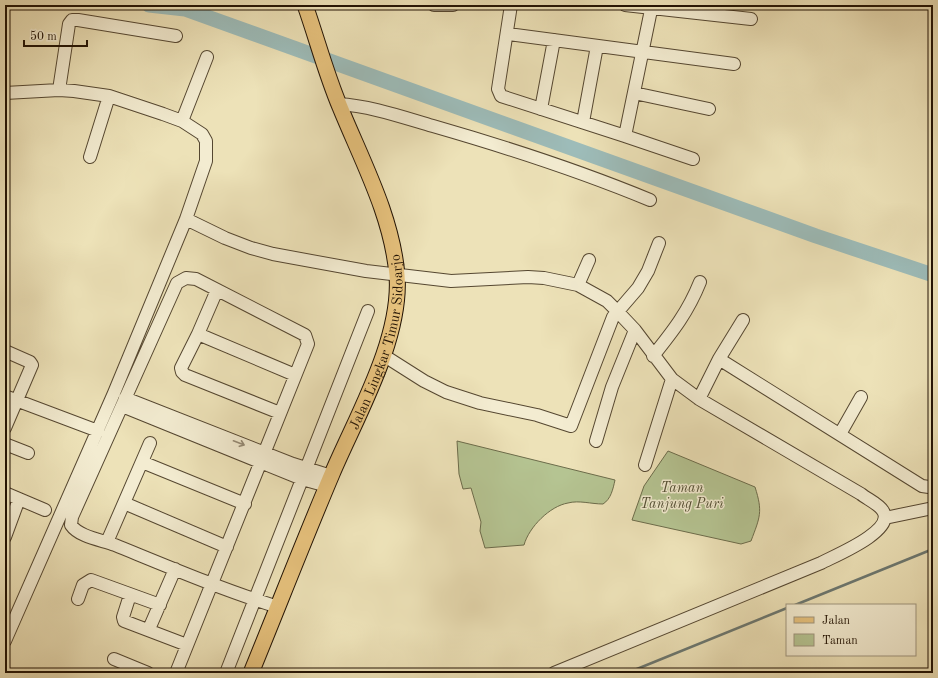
<svg xmlns="http://www.w3.org/2000/svg" width="938" height="678" font-family="'Old Standard TT',serif">
<rect width="100%" height="100%" fill="#ede2b8"/>
<filter id="stains"><feTurbulence type="fractalNoise" baseFrequency=".005" numOctaves="4"/><feColorMatrix values="0 0 0 0 .2 0 0 0 0 .09 0 0 0 0 .02 0 0 0 .5 -.17"/></filter>
<radialGradient id="worn" r=".72"><stop offset=".6" stop-color="#630" stop-opacity="0"/><stop offset="1" stop-color="#630" stop-opacity=".3"/></radialGradient>
<path fill="#b5c492" stroke="#6c6c4b" d="M457,441L615,480C613,489 611,499 603,504C591,504 579,500 568,503C550,506 529,527 524,545L485,548L480,531L481,522L471,488L463,489L459,474Z
M668,451L755,487C763,512 760,517 751,541L741,544L632,520L644,486Z"/>
<g fill="none" stroke-linecap="round" stroke-linejoin="round">
<path stroke="#6c7871" stroke-width="2.5" d="M795,605L933,549
M627,673L787,608"/>
<path stroke="#9dbcb9" stroke-width="15" d="M149,5L185,9L816,236L933,275"/>
<defs>
<path id="minor" d="M434,5H453
M511,5L498,89L501,96L625,136L652,5
M625,5L751,19
M508,34L734,64
M59,90L69,24L72,20H78L176,36
M5,93L59,90L74,91L109,96L163,114L182,121L202,134L206,141V161L186,219L114,393L5,641
M634,93L709,109
M338,104C371,106 402,117 433,126C506,147 580,171 650,200
M541,109L554,40
M182,121L207,57
M583,122L597,46
M625,136L693,159
M90,157L109,96
M186,219L225,238L251,248L273,254L366,271L451,281L528,277L544,278L578,285L607,301L617,311L635,330L672,379L699,399L861,494C867,499 879,504 883,511C896,531 834,556 821,563L554,673
M578,285L589,260
M198,334L217,290
M5,351L30,362L32,365L5,428
M383,355L424,381L446,392L480,403L537,415L571,426L613,317L638,288L648,271L659,243
M653,356C673,331 688,312 700,282
M719,359L922,486L929,487L933,486
M5,396L98,431
M125,398L293,464L331,476
M699,399L719,359L743,320
M122,406L302,479L327,486
M280,413L185,375L182,372L181,368L198,334L295,375
M840,434L861,397
M596,441L612,387L635,330
M5,444L28,453
M142,462L245,504
M645,465L672,379
M5,493L45,510
M124,503L227,547
M885,518L933,508
M5,537L19,499
M107,542L150,443
M130,595L123,617L124,621L187,645
M78,599L83,585L91,580L160,605
M149,629L175,569
M114,659L148,673
M176,673L308,344L305,335L196,279L186,278L177,283L72,517L71,525C79,537 102,540 115,545C169,567 223,590 278,607
M226,673L368,311"/>
<g id="major">
<path id="s1" d="M251,673C278,607 304,540 332,474C356,417 402,339 397,275C392,216 362,161 340,107C326,74 317,39 305,5"/>
</g>
</defs>
<use href="#minor" stroke="#554731" stroke-width="14"/>
<use href="#major" stroke="#221304" stroke-width="17"/>
<use href="#minor" stroke="#f3ecd1" stroke-width="12"/>
<use href="#major" stroke="#e6c17c" stroke-width="15"/>
</g>
<defs><path id="oneway-shaft" d="M-6 0H5M1.5-3L5.5 0L1.5 3" fill="none" stroke-width="1.6" stroke-linecap="round" stroke-linejoin="round"/></defs>
<use stroke="#958a75" href="#oneway-shaft" transform="translate(239 443) rotate(21)"/>
<g text-anchor="middle" stroke-width="3" stroke-linejoin="round" paint-order="stroke">
<g font-size="14" fill="#221304" stroke="#f3ecd1">
<text dy="5" stroke="none"><textPath href="#s1" startOffset="356">Jalan Lingkar Timur Sidoarjo</textPath></text>
</g>
<g font-size="14" font-style="italic" fill="#555136" stroke="#f3ecd1">
<text x="682" y="492">Taman<tspan x="682" dy="16">Tanjung Puri</tspan></text>
</g>
</g>
<rect width="938" height="678" fill="none" stroke="#ede2b8" stroke-width="20"/>
<rect x="6" y="6" width="926" height="666" fill="none" stroke="#221304" stroke-width="2"/>
<rect x="10" y="10" width="918" height="658" fill="none" stroke="#221304"/>
<rect x="786" y="604" width="130" height="52" fill="#f3ecd1" stroke="#9f957f"/>
<rect x="794" y="617" width="20" height="6" fill="#e6c17c" stroke="#9f957f"/>
<text x="822" y="624" font-size="12" fill="#221304">Jalan</text>
<rect x="794" y="634" width="20" height="12" fill="#b5c492" stroke="#9f957f"/>
<text x="822" y="644" font-size="12" fill="#221304">Taman</text>
<path d="M24 40v6h63v-6" fill="none" stroke="#221304" stroke-width="2"/>
<text x="30" y="40" font-size="12" fill="#221304" stroke="#f3ecd1" stroke-width="3" paint-order="stroke">50 m</text>
<rect width="100%" height="100%" filter="url(#stains)"/>
<rect width="100%" height="100%" fill="url(#worn)"/>
</svg>
